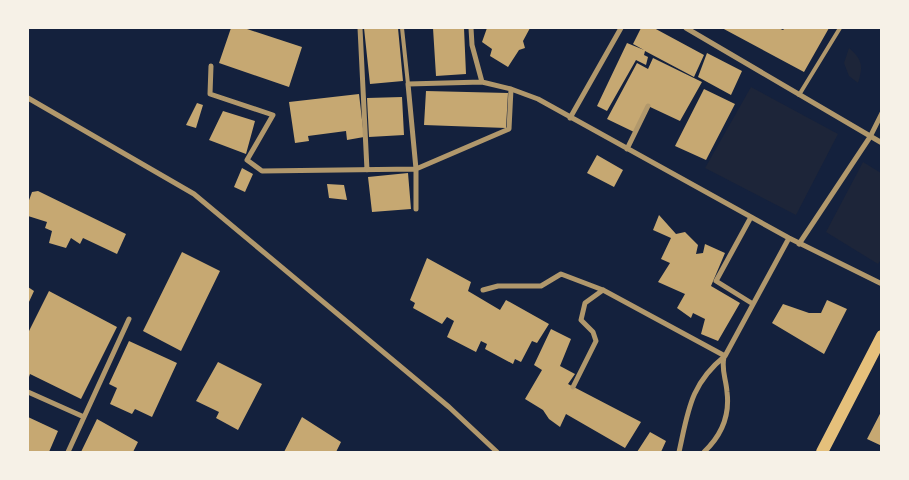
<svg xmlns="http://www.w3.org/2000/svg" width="909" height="480" font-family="Poppins,sans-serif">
<rect width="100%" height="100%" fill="#14213d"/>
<path fill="#1d2539" d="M849,48C863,60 863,67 858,83L849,76L844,63Z
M751,87L838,134L796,215L705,168Z
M863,162L881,173L882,258L878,264L826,232Z"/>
<path fill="#c6a872" d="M231,28H244L302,47L289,87L219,63Z
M364,28H398L403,81L370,84Z
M433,28H464L466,74L436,76Z
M487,28H530L523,41L525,48L519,50L508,67L490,56L492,49L482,42Z
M641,28H654L704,55L694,77L645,51L644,55L648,57L646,65L636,60L607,111L597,106L627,43L644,50L633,44Z
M722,28H778L783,30L785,28H829L804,72Z
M707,53L742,71L731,95L698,77Z
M653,58L702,82L680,121L648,106L634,132L607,119L637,63L648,69Z
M704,89L735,104L706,160L675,146Z
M426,91L508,93L506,128L424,125Z
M359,94L364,137L347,140L346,131L308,136L309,141L295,143L289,102Z
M402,97L404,135L369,137L367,98Z
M197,103L203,105L196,128L186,125Z
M223,111L255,121L246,154L209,140Z
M597,155L623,170L614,187L587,173Z
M242,168L253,174L245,192L234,187Z
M408,173L411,209L372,212L368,177Z
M327,184L344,185L347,200L329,198Z
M38,191L126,234L117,254L83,238L80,244L71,238L66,248L49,243L52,231L45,228L47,222L28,216V203L32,192Z
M659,215L676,234L685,232L698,245L696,254L703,253L705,244L725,253L711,286L740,303L718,341L701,334L705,319L693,313L691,318L677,308L685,294L658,282L670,263L661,259L671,238L653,230Z
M182,252L220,271L181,351L143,331Z
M427,258L471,282L468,291L500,310L506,300L549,324L537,343L532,341L521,362L515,359L513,364L485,349L487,344L481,341L476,352L447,337L454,321L447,317L442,324L413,308L415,303L410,300Z
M28,287L34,291L28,304Z
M49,291L117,327L81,399L30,374L28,380V333Z
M827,300L847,309L824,354L772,323L783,304L809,313H821Z
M551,329L571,339L560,366L575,374L568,384L641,422L625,448L566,414L560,427L549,419L543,410L525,399L542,370L534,365Z
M129,341L177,363L152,417L135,409L132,414L110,404L117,388L109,384Z
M218,362L262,384L238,430L216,418L219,412L196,401Z
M882,410V446L867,439Z
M28,417L58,431L49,452H28Z
M302,417L341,442L336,452H284Z
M97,419L138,442L133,452H81Z
M650,432L666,441L661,452H637Z"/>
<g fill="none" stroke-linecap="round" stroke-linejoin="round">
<path stroke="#b1986c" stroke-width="4" d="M402,28L408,84
M799,95L840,28"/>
<path stroke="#b1986c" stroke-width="5" d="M360,28L367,170
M471,28L472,45L482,82L511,89L538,99L789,238L882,284
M686,28L882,143
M211,66L210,94L273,115L247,160L262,171L416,169L408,84L482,82
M28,98L194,194L449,407L497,452
M570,118L621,28
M627,149L648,106
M416,209V169L509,129L511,89
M751,217L716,281L753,304
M799,244L870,137L882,113
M483,290L498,286H541L561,274L603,290L725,356L789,238
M573,387L596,341L593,332L581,320L585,303L603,290
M28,392L84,417
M68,452L129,319
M679,452C688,412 690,384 725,356
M704,452C721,436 730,416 727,392C726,378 721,370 724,357"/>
<path stroke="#e5c07b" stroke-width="12" d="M822,452L882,336"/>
</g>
<rect width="909" height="480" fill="none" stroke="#f6f1e7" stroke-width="58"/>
</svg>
